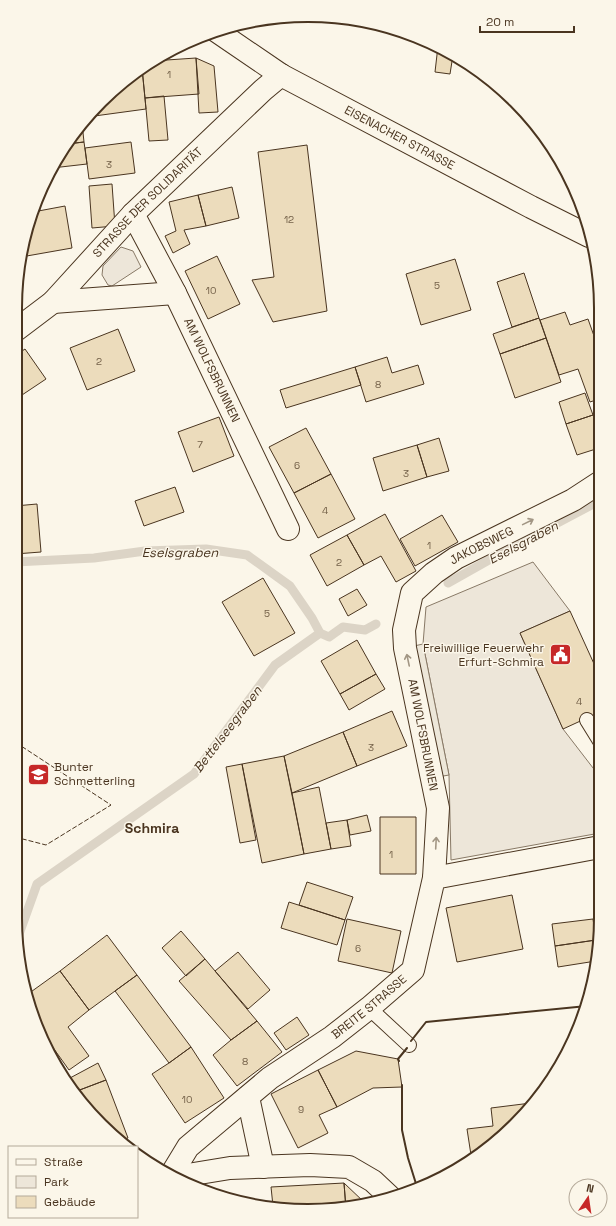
<svg xmlns="http://www.w3.org/2000/svg" width="616" height="1226" font-family="'Space Grotesk',sans-serif">
<rect width="100%" height="100%" fill="#fbf6e9"/>
<path fill="#ede6d9" stroke="#887966" d="M121,247L133,251L141,267L112,286L108,285L102,275L103,266Z
M533,562L570,611L520,633L563,729L600,777V833L451,860L449,775L423,644L426,607Z"/>
<path fill="#ede7d9" stroke="#887966" d="M423,644L449,775L432,778L405,648Z"/>
<g fill="none" stroke-linecap="round" stroke-linejoin="round">
<path stroke="#dcd4c6" stroke-width="9" d="M15,562L94,558L145,551L206,549L247,555L290,586L312,618L320,633L329,637L343,627L365,630L376,624
M448,583L512,547L599,501
M18,937L37,884L194,774L275,665L320,633"/>
</g>
<path fill="#ecdcbc" stroke="#4a3520" d="M438,46L453,55L450,74L435,72Z
M196,58L214,66L218,112L199,113Z
M196,58L199,94L145,98L142,68L152,61Z
M142,68L146,109L87,117L115,88Z
M164,96L168,140L149,141L145,98Z
M82,123L84,142L67,144L75,130Z
M84,142L87,164L52,168L67,144Z
M131,142L135,173L89,179L85,148Z
M307,145L327,311L273,322L252,280L274,277L258,152Z
M112,184L115,226L92,228L89,186Z
M232,187L239,218L206,226L198,195Z
M198,195L206,226L184,230L190,244L173,253L165,236L176,231L169,202Z
M38,197L40,211L33,212Z
M65,206L72,248L21,257L25,232L33,212Z
M217,256L240,304L208,319L185,271Z
M455,259L471,310L421,325L406,274Z
M524,273L539,318L512,327L497,282Z
M565,312L570,325L588,319L599,350V399L590,402L578,369L559,375L540,320Z
M539,318L546,338L500,354L493,334Z
M118,329L135,371L87,390L70,348Z
M546,338L561,382L515,398L500,354Z
M25,349L46,379L16,399V355Z
M387,357L392,373L418,365L424,384L366,402L355,367Z
M355,367L361,385L286,408L280,390Z
M585,393L593,415L566,424L559,402Z
M599,413V448L577,455L566,424Z
M219,417L234,456L193,472L178,432Z
M306,428L331,474L294,493L269,447Z
M439,438L449,471L427,477L417,445Z
M417,445L427,477L383,491L373,458Z
M331,474L355,519L318,538L294,493Z
M175,487L184,512L144,526L135,501Z
M37,504L41,552L15,554V506Z
M385,514L416,571L396,582L381,556L364,565L347,535Z
M442,515L458,542L415,566L400,539Z
M347,535L364,565L327,586L310,555Z
M263,578L295,633L254,656L222,602Z
M357,589L367,605L348,616L339,599Z
M570,611L600,677V712L563,729L520,633Z
M357,640L376,674L340,694L321,661Z
M376,674L385,689L349,710L340,694Z
M392,711L407,746L357,766L343,732Z
M343,732L357,766L292,793L284,756Z
M284,756L304,854L262,863L242,764Z
M242,764L256,840L240,843L226,767Z
M319,787L331,849L304,854L292,793Z
M367,815L371,831L350,835L347,820Z
M380,817H416V874H380Z
M347,820L351,846L331,849L326,823Z
M307,882L353,897L345,920L299,905Z
M512,895L523,949L457,962L446,908Z
M289,902L345,920L337,945L281,928Z
M347,919L401,931L392,973L338,961Z
M593,919L596,940L555,946L552,924Z
M181,931L205,959L186,976L162,948Z
M107,935L137,975L89,1010L60,971Z
M596,940L598,954L596,961L558,967L555,946Z
M238,952L270,990L248,1009L215,971Z
M205,959L257,1021L231,1040L179,981Z
M60,971L89,1010L68,1027L89,1056L69,1070L39,1028L31,1012L28,994Z
M137,975L191,1047L169,1063L115,991Z
M297,1017L309,1035L286,1050L274,1033Z
M257,1021L282,1052L237,1086L213,1055L231,1040Z
M191,1047L224,1098L185,1123L152,1074L169,1063Z
M356,1051L398,1059L402,1087L373,1088L337,1107L318,1070Z
M98,1063L106,1080L77,1091L70,1078Z
M318,1070L337,1107L319,1115L328,1133L298,1148L271,1094Z
M106,1080L128,1138L118,1141L81,1102L77,1091Z
M531,1103L515,1125L474,1155H471L467,1129L493,1126L491,1108Z
M344,1183L346,1209L273,1206L271,1187Z
M344,1183L365,1203L346,1209Z"/>
<g fill="none" stroke-linecap="round" stroke-linejoin="round">
<defs>
<path id="service" d="M587,720L600,741
M369,1008L409,1045"/>
<g id="minor">
<path id="s1" d="M133,214L175,293L288,529"/>
<path d="M53,302L175,293"/>
<path id="s2" d="M16,330L53,302L133,214L263,90L281,75"/>
<path id="s3" d="M434,878L438,808L405,648L404,630L412,593L434,573L456,558L573,500L599,483"/>
<path d="M248,1097L263,1167"/>
<path id="s4" d="M171,1175L188,1147L270,1078L332,1037L369,1008L413,970L434,878L600,847"/>
<path d="M175,1177L230,1168L310,1165L349,1167L373,1181L389,1196"/>
</g>
<g id="secondary">
<path id="s5" d="M215,30L281,75L531,207L589,236"/>
</g>
</defs>
<use href="#service" stroke="#4a3520" stroke-width="16"/>
<use href="#minor" stroke="#4a3520" stroke-width="24"/>
<use href="#secondary" stroke="#4a3520" stroke-width="24"/>
<use href="#service" stroke="#fbf6e9" stroke-width="14"/>
<use href="#minor" stroke="#fbf6e9" stroke-width="22"/>
<use href="#secondary" stroke="#fbf6e9" stroke-width="22"/>
<path stroke="#4a3520" stroke-width="1" stroke-dasharray="5 2" stroke-linecap="butt" d="M599,549V551
M15,837L46,845L111,805L15,742"/>
<path stroke="#4a3520" stroke-width="2" d="M411,1041L426,1022L587,1006
M399,1061L398,1059L407,1048
M402,1085V1130L408,1158L417,1187"/>
</g>
<defs><path id="oneway-shaft" d="M-6 0H5M1.5-3L5.5 0L1.5 3" fill="none" stroke-width="1.6" stroke-linecap="round" stroke-linejoin="round"/></defs>
<g stroke="#a29684">
<use href="#oneway-shaft" transform="translate(528 522) rotate(-26)"/>
<use href="#oneway-shaft" transform="translate(408 660) rotate(-102)"/>
<use href="#oneway-shaft" transform="translate(436 843) rotate(-87)"/>
</g>
<defs>
<symbol id="civic-square" viewBox="-11 -11 22 22"><rect x="-9" y="-9" width="18" height="18" rx="4" fill="#c62828" stroke="#fbf6e9"/><path d="M-.6-6.5H3V-4.5H.6V-3L4-1V1h2V6H-6V1h2V-1L-.6-3ZM-1.2 2.5V6h2.4V2.5Z" fill="#fff"/></symbol>
<symbol id="school-square" viewBox="-11 -11 22 22"><rect x="-9" y="-9" width="18" height="18" rx="4" fill="#c62828" stroke="#fbf6e9"/><path d="M0-5L7-2L0 1L-7-2ZM-4 1L0 2.5L4 1V4Q0 6-4 4Z" fill="#fff"/></symbol>
</defs>
<g fill-rule="evenodd">
<use href="#civic-square" x="548" y="642" width="25" height="25"/>
<use href="#school-square" x="26" y="762" width="25" height="25"/>
</g>
<g text-anchor="middle" stroke-width="3" stroke-linejoin="round" paint-order="stroke">
<g font-size="10" fill="#725f47">
<text x="169" y="78">1</text>
<text x="109" y="168">3</text>
<text x="289" y="223">12</text>
<text x="437" y="289">5</text>
<text x="211" y="294">10</text>
<text x="99" y="365">2</text>
<text x="378" y="388">8</text>
<text x="200" y="448">7</text>
<text x="297" y="469">6</text>
<text x="406" y="477">3</text>
<text x="325" y="514">4</text>
<text x="429" y="549">1</text>
<text x="339" y="566">2</text>
<text x="267" y="617">5</text>
<text x="579" y="705">4</text>
<text x="371" y="751">3</text>
<text x="391" y="858">1</text>
<text x="358" y="952">6</text>
<text x="245" y="1065">8</text>
<text x="187" y="1103">10</text>
<text x="301" y="1113">9</text>
</g>
<g font-size="12" fill="#4a3520" stroke="#fbf6e9">
<text dy="4" stroke="none"><textPath href="#s5" startOffset="214">EISENACHER STRASSE</textPath></text>
<text dy="4" stroke="none"><textPath href="#s2" startOffset="184">STRASSE DER SOLIDARITÄT</textPath></text>
<text dy="4" stroke="none"><textPath href="#s1" startOffset="175">AM WOLFSBRUNNEN</textPath></text>
<text dy="4" stroke="none"><textPath href="#s3" startOffset="374">JAKOBSWEG</textPath></text>
<text transform="translate(423 735) rotate(79)" y="4">AM WOLFSBRUNNEN</text>
<text dy="4" stroke="none"><textPath href="#s4" startOffset="262">BREITE STRASSE</textPath></text>
</g>
<g font-size="12" fill="#4a3520" stroke="#fbf6e9" text-anchor="end">
<text x="544" y="652">Freiwillige Feuerwehr<tspan x="544" dy="14">Erfurt-Schmira</tspan></text>
<text x="54" y="771" text-anchor="start">Bunter<tspan x="54" dy="14">Schmetterling</tspan></text>
</g>
<g font-size="13" font-style="italic" fill="#4a3520" stroke="#fbf6e9">
<text transform="translate(523 542) rotate(-28)" y="5">Eselsgraben</text>
<text x="180" y="557">Eselsgraben</text>
<text transform="translate(227 729) rotate(-53)" y="5">Bettelseegraben</text>
</g>
<g font-size="14" font-weight="bold" fill="#4a3520" stroke="#fbf6e9">
<text x="152" y="833">Schmira</text>
</g>
</g>
<path d="M0 0H616V1226H0ZM308 22H308A286 286 0 0 1 594 308V918A286 286 0 0 1 308 1204H308A286 286 0 0 1 22 918V308A286 286 0 0 1 308 22Z" fill="#fbf6e9" fill-rule="evenodd"/>
<path fill="none" stroke="#4a3520" stroke-width="2" d="M308 22H308A286 286 0 0 1 594 308V918A286 286 0 0 1 308 1204H308A286 286 0 0 1 22 918V308A286 286 0 0 1 308 22Z"/>
<rect x="8" y="1146" width="130" height="72" fill="#fbf6e9" stroke="#b4a999"/>
<rect x="16" y="1159" width="20" height="6" fill="#fbf6e9" stroke="#b4a999"/>
<text x="44" y="1166" font-size="12" fill="#4a3520">Straße</text>
<rect x="16" y="1176" width="20" height="12" fill="#ede6d9" stroke="#b4a999"/>
<text x="44" y="1186" font-size="12" fill="#4a3520">Park</text>
<rect x="16" y="1196" width="20" height="12" fill="#ecdcbc" stroke="#b4a999"/>
<text x="44" y="1206" font-size="12" fill="#4a3520">Gebäude</text>
<g transform="translate(588 1198) rotate(13)"><circle r="19" fill="#fbf6e9" stroke="#b4a999"/>
<path d="M0-3L7 15L0 10L-7 15Z" fill="#c62828"/>
<text y="-6" font-size="11" font-weight="bold" text-anchor="middle" fill="#4a3520">N</text>
</g>
<path d="M480 26v6h94v-6" fill="none" stroke="#4a3520" stroke-width="2"/>
<text x="486" y="26" font-size="12" fill="#4a3520" stroke="#fbf6e9" stroke-width="3" paint-order="stroke">20 m</text>
</svg>
